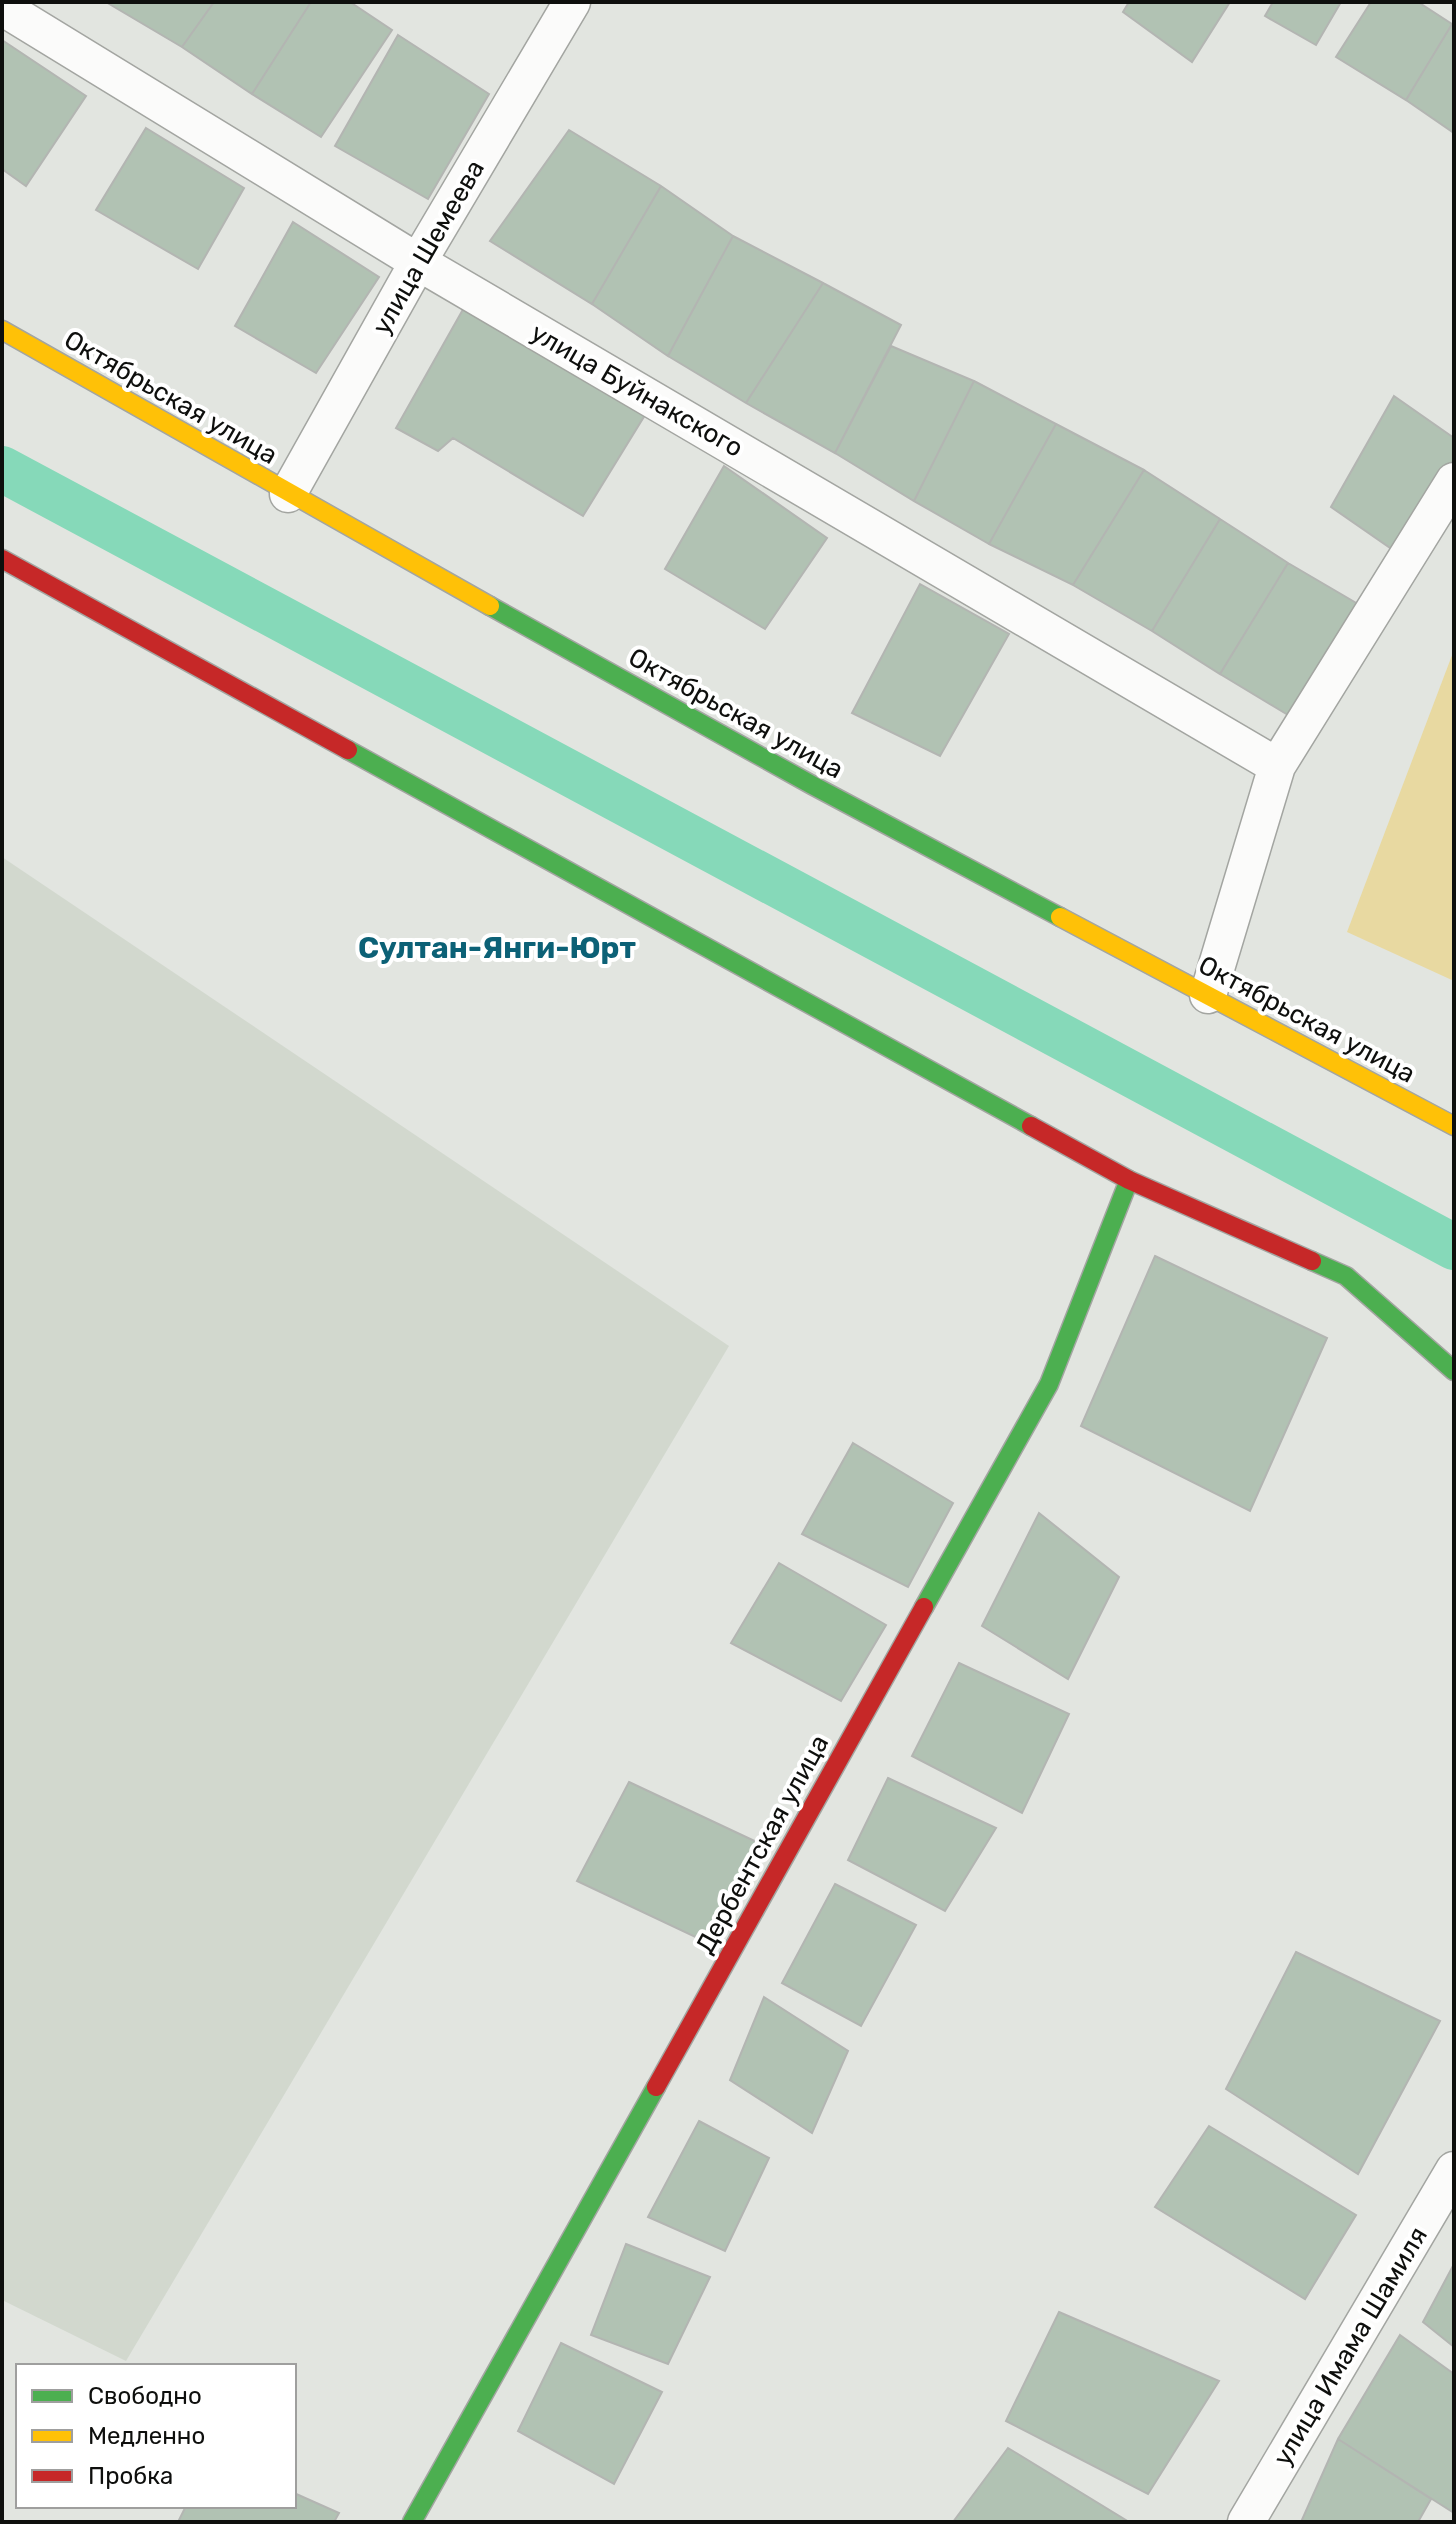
<svg xmlns="http://www.w3.org/2000/svg" width="1456" height="2524" font-family="Rubik,sans-serif">
<rect width="100%" height="100%" fill="#e2e5e0"/>
<path fill="#d2d8ce" d="M2,857L729,1346L126,2361L2,2300Z"/>
<path fill="#e8d9a1" d="M1454,650V981L1347,932Z"/>
<g fill="none" stroke-linecap="round" stroke-linejoin="round">
<path stroke="#86d9b9" stroke-width="46" d="M2,469L1454,1247"/>
</g>
<path fill="#b1c2b3" stroke="#b3b5b2" stroke-width="2" d="M106,2H214L182,47Z
M214,2H311L252,94L182,47Z
M311,2H350L392,30L321,137L252,94Z
M1129,2H1230L1192,62L1123,12Z
M1273,2H1341L1316,45L1265,16Z
M1371,2H1418L1452,24L1406,100L1336,57Z
M1452,24L1454,25V133L1406,100Z
M398,35L489,94L428,199L335,146Z
M2,40L86,96L26,186L2,169Z
M146,128L244,188L198,269L96,210Z
M569,130L661,186L592,304L490,241Z
M661,186L733,236L668,356L592,304Z
M293,222L379,277L316,373L235,326Z
M733,236L823,283L746,403L668,356Z
M823,283L901,325L835,453L746,403Z
M465,306L645,415L583,516L453,438L438,451L396,428Z
M891,346L974,381L914,501L835,453Z
M974,381L1056,424L989,544L914,501Z
M1394,396L1454,438V461L1396,552L1331,507Z
M1056,424L1144,470L1073,585L989,544Z
M724,466L827,538L765,629L665,569Z
M1144,470L1220,519L1152,631L1073,585Z
M1220,519L1288,563L1220,674L1152,631Z
M1288,563L1358,604L1288,715L1220,674Z
M920,584L1009,634L940,756L852,713Z
M1155,1256L1327,1338L1250,1511L1081,1426Z
M853,1443L953,1503L908,1587L802,1534Z
M1039,1513L1119,1577L1068,1679L982,1626Z
M779,1563L886,1625L841,1701L731,1643Z
M959,1663L1069,1714L1022,1813L912,1756Z
M888,1778L996,1828L945,1911L848,1860Z
M629,1782L763,1845L706,1942L577,1881Z
M835,1884L916,1925L861,2026L782,1983Z
M1296,1952L1440,2021L1358,2174L1226,2089Z
M764,1997L848,2051L812,2133L730,2080Z
M699,2121L769,2158L725,2251L648,2217Z
M1209,2126L1356,2215L1305,2299L1155,2207Z
M626,2244L710,2277L668,2364L591,2335Z
M1454,2264V2347L1423,2322Z
M1059,2312L1219,2381L1148,2494L1006,2421Z
M1400,2335L1454,2374V2513L1338,2439Z
M561,2343L662,2392L614,2484L518,2431Z
M1338,2439L1431,2499L1418,2522H1301Z
M1008,2448L1129,2522H953Z
M294,2493L339,2513L334,2522H178L186,2506H294Z"/>
<g fill="none" stroke-linecap="round" stroke-linejoin="round">
<defs>
<path id="street" d="M2,7L418,262L1277,766
M288,494L418,262L572,2
M1208,995L1277,766L1454,481
M1246,2522L1454,2170"/>
<path id="fast" d="M490,606L812,785L1060,917
M348,750L1031,1126
M1312,1261L1346,1276L1454,1371
M924,1607L1049,1384L1129,1180
M412,2522L656,2087"/>
<path id="slow" d="M2,330L490,606
M1060,917L1454,1126"/>
<path id="jam" d="M2,559L348,750
M1031,1126L1129,1180L1312,1261
M656,2087L924,1607"/>
</defs>
<use href="#street" stroke="#a3a5a1" stroke-width="39"/>
<use href="#fast" stroke="#a3a5a1" stroke-width="21"/>
<use href="#slow" stroke="#a3a5a1" stroke-width="21"/>
<use href="#jam" stroke="#a3a5a1" stroke-width="21"/>
<use href="#street" stroke="#fbfbfa" stroke-width="36"/>
<use href="#fast" stroke="#4caf50" stroke-width="18"/>
<use href="#slow" stroke="#ffc107" stroke-width="18"/>
<use href="#jam" stroke="#c62828" stroke-width="18"/>
</g>
<g text-anchor="middle" stroke-width="8" stroke-linejoin="round" paint-order="stroke">
<g font-size="26" fill="#0e0f0d" stroke="#fff">
<text transform="translate(428 247) rotate(-60)" y="9">улица Шемеева</text>
<text transform="translate(637 390) rotate(30)" y="9">улица Буйнакского</text>
<text transform="translate(171 397) rotate(30)" y="9">Октябрьская улица</text>
<text transform="translate(736 713) rotate(29)" y="9">Октябрьская улица</text>
<text transform="translate(1307 1019) rotate(28)" y="9">Октябрьская улица</text>
<text transform="translate(762 1844) rotate(-61)" y="9">Дербентская улица</text>
<text transform="translate(1350 2346) rotate(-59)" y="9">улица Имама Шамиля</text>
</g>
<g font-size="30" font-weight="bold" fill="#0c6176" stroke="#fff">
<text x="497" y="958">Султан-Янги-Юрт</text>
</g>
</g>
<rect width="1456" height="2524" fill="none" stroke="#0e0f0d" stroke-width="8"/>
<rect x="16" y="2364" width="280" height="144" fill="#ffffff" stroke="#9f9f9e" stroke-width="2"/>
<rect x="32" y="2390" width="40" height="12" fill="#4caf50" stroke="#9f9f9e" stroke-width="2"/>
<text x="88" y="2404" font-size="24" fill="#0e0f0d">Свободно</text>
<rect x="32" y="2430" width="40" height="12" fill="#ffc107" stroke="#9f9f9e" stroke-width="2"/>
<text x="88" y="2444" font-size="24" fill="#0e0f0d">Медленно</text>
<rect x="32" y="2470" width="40" height="12" fill="#c62828" stroke="#9f9f9e" stroke-width="2"/>
<text x="88" y="2484" font-size="24" fill="#0e0f0d">Пробка</text>
</svg>
